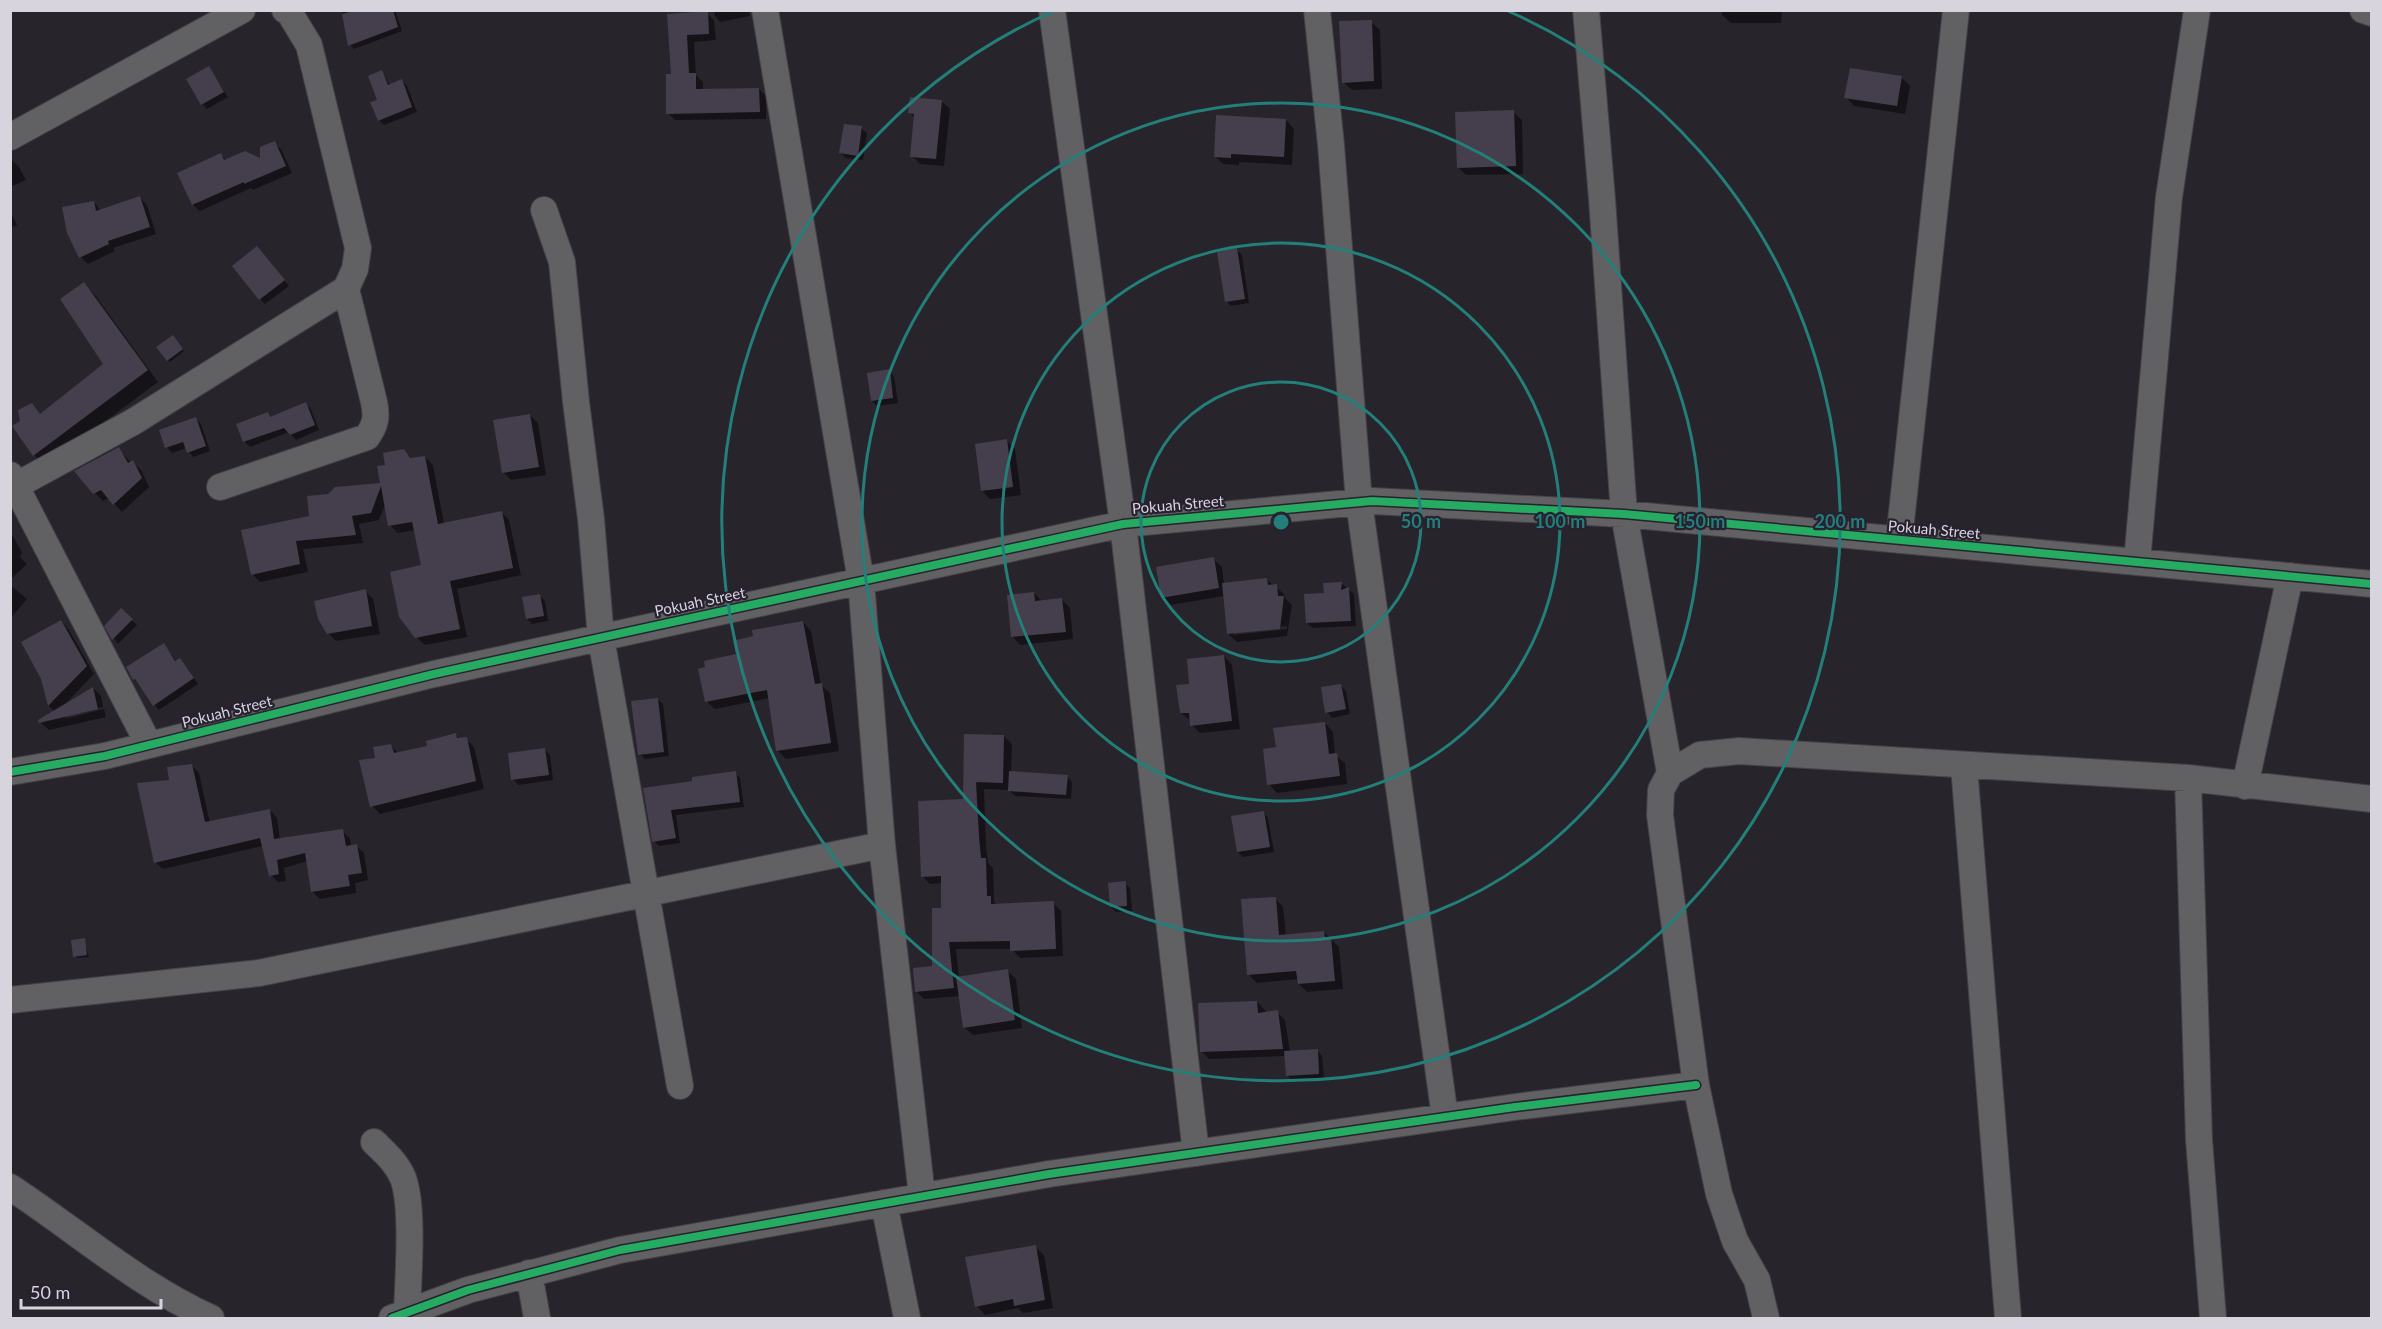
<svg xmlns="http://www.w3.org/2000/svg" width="2382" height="1329" font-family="Lato,sans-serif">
<rect width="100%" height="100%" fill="#28242c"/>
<path fill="#0007" fill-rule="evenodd" d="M342,10H395L402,31L354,49L350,45Z
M714,10H749L750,16L720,22L715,16Z
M1722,10H1782L1781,23H1731L1722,15Z
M707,13L714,20L716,40L694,42L696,75L703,82V90L759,89L766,96V119L675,120L668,113L673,75L669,15Z
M1371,22L1380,30L1382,89L1352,90L1343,82Z
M208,68L228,97L207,109L202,104Z
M382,72L390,85L402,81L407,86L417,112L384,125L379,120Z
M1902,78L1910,86L1905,114L1854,106L1846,97Z
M941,101L950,109L944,166L920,164L912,156L915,118L910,113Z
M1513,112L1522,120L1523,174L1466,175L1458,167Z
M1286,120L1294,129L1292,165L1239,162V165L1223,164L1215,156Z
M861,128L867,133L863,160L846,158L841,153Z
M274,143L281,149L292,173L253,190L251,188L200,211L193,205L179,174L221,155L226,160L261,161Z
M12,160L19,167L26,180L10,187Z
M140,198L147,205L156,234L113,248L115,251L88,264L81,257L94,202L101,211Z
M10,211L17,225L10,228Z
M1237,250L1242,255L1249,303L1231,306L1226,301Z
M262,253L289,286L265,304L260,299Z
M84,284L95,295L158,382L45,466L34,455L21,422L31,405L41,415L105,364Z
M175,339L184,351L170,362L168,360Z
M889,371L894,376L898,403L877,406L872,401Z
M305,404L311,409L319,430L296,440L289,432L250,447L245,442L238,425L268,414L271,418Z
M530,415L538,423L546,475L511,480L503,472Z
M196,419L201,424L210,451L193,457L186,448L172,453L167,447Z
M1007,441L1015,449L1021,495L990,499L982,491Z
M119,449L131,463L133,462L141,470L149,487L122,512L109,498L103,501L94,492Z
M403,451L412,460L425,457L433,465L444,524L501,512L509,520L521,575L457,589L467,637L425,645L416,637L423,567L415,530L398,533L390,525L386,502L379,520L359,524L363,543L303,549L308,572L260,582L252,574L310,517L382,484L387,466Z
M10,531L22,552L20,557L27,564L10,580Z
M1213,559L1222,567L1224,584L1267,580L1284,594L1285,598L1292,605L1287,636L1237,642L1228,634L1224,596L1170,605L1162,597ZM1287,626V629L1233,635V632Z
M1342,584L1354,594L1356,626L1313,628L1307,623L1325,595Z
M10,585L27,599L10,619Z
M365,591L373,599L380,634L336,641L328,633Z
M1034,593L1043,602L1062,600L1070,608L1073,639L1020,645L1012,636Z
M540,596L545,601L548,621L532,624L527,619Z
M121,610L137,625L118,644L106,626Z
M61,621L69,630L94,674L66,703L93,688L101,696L103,707L69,715L64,719L104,709L106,717L49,730L40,722L55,712L49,706L43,678Z
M803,622L811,631L821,685L830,693L839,751L786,759L778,751L770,698L715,709L706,701L738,655L755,638Z
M164,645L177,662L185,665L198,684L159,710L134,679Z
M1224,656L1232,665L1240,729L1200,733L1192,725L1191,721L1181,713L1191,685Z
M1340,685L1346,691L1350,714L1332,718L1327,712Z
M657,699L663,704L669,756L645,759L640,754Z
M1325,723L1333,732L1335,755L1345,763L1347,784L1277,793L1269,784L1278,749Z
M456,735L460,739H466L474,747L484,789L380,814L372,806L376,759L391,746L398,753L428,747Z
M1004,736L1012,744L1011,773L1067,776L1072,782L1071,799L1015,796L1009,790L984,789L986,845L988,863L993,868L994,902L998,905L1053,903L1061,911L1063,956L1020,958L1012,949H956L959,978L1007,971L1016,979L1022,1028L973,1035L964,1027L960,996L924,999L916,991L934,967L943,910L942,883L930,884L922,876Z
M545,750L550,755L553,780L518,785L513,779Z
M191,765L199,773L210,823L270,810L277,818L280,840L342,831L350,838L351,847L356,846L364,853L368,880L355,883L356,893L320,899L313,892L308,861L284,868L286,881L278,882L271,875L263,846L163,869L155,862L170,781Z
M735,773L740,778L744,807L676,815L680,843L659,846L654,841L644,790Z
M1263,812L1268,818L1274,852L1243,857L1238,852Z
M1125,883L1130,888L1132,911L1116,912L1111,907Z
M1275,898L1283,907L1286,936L1324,932L1339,947L1343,989L1307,992L1299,984V979L1257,983L1248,974Z
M84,940L89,957L77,958L75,956Z
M1257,1002L1265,1010V1014L1277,1012L1285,1020L1290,1052L1317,1050L1322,1056L1324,1078L1292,1080L1287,1075L1286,1056L1209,1059L1201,1051Z
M1035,1247L1044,1255L1053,1308L1023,1313L1018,1308L985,1315L977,1306Z"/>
<path fill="#453f4d" d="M356,10H393L398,27L348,46L342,14Z
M708,11L709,34L687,35L689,73H696V89L759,88L760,112L666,114V74H671L667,14Z
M1372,20L1374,81L1342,83L1339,21Z
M209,66L224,92L201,105L186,79Z
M1850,68L1902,76L1897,106L1844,98Z
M382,70L388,85L402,79L412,107L378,121L370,102L377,100L368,76Z
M910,97L942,100L936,159L910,157L914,114L908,113Z
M1514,110L1516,166L1457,168L1455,112Z
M1216,115L1286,119L1284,157L1231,154V158L1214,157Z
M844,124L862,126L858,156L839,153Z
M275,141L286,166L244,184V182L192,205L177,173L221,153L224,160L245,151L260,158V147Z
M140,196L150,227L108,241L109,244L79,258L67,233L62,207L94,201L96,211Z
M257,246L285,280L259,300L232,266Z
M1237,248L1245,299L1225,302L1217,252Z
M84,282L148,370L33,456L12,426L20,421L18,410L32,403L40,414L103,364L60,299Z
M173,335L183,349L167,361L156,347Z
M890,369L893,398L871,401L867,373Z
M306,402L315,425L290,435L284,428L243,442L236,424L268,412L270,417Z
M530,414L539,467L502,473L493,420Z
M196,417L206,446L187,453L183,442L165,448L159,430Z
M1007,439L1013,487L981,491L975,444Z
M119,447L128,463L133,460L142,478L113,505L101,490L93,494L74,471Z
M404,449L410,458L425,456L438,524L502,511L513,568L450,581L460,629L415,638L399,617L390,572L421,565L412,522L388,526L381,486L371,513L352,516L356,535L296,541L300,564L251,575L241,530L309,516L307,496L328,494L335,487L380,483L377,466L385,465L383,453Z
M1214,557L1219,588L1161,598L1156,567Z
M1267,578L1268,585L1277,584L1278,596H1284L1280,629L1227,634L1222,583Z
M1342,582L1341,590L1349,587L1351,621L1306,623L1304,594L1324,593L1323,583Z
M366,589L372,626L327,634L318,619L314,601Z
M1034,592L1035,601L1062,598L1066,632L1011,637L1007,595Z
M540,594L544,616L526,619L522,597Z
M121,608L133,619L112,640L104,626Z
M61,620L87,666L48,706L41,679L21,642Z
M803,621L815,684L822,683L831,743L776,751L767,690L705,702L698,669L705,667L704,661L736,654L733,641L753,636L752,630Z
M164,643L175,661L180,658L194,678L153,706L135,679L133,680L126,667Z
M1224,655L1232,721L1190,726L1189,713H1180L1176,685L1189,684L1187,659Z
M1341,684L1346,709L1325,713L1321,687Z
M93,687L98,709L39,723L38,720Z
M658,698L664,752L638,755L631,701Z
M1325,722L1329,754L1337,753L1340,776L1267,785L1263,749L1276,747L1273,728Z
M456,733L457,738L467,737L476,781L370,807L359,760L375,758L373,747L391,744L394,753L427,746L426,741Z
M964,734L1004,735L1003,783L976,782L979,836L981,858H986L987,896H991V904L1054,901L1056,949L1010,951V941L949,942L954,988L915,992L913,968L932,966V908H941V876L921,877L918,801L963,799Z
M545,748L549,775L511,780L508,753Z
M192,764L205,822L270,809L274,839L343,829L346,846L357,844L362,873L348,875L350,886L311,892L305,853L277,860L279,874L269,876L260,838L154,863L137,783L169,780L167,767Z
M736,771L740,802L671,810L676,838L652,842L643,788L692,781V777Z
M1009,771L1068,775L1066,795L1008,791Z
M1264,811L1270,847L1237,852L1231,816Z
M1126,881L1127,906L1110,907L1108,883Z
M1276,897L1279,935L1324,931L1325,938L1331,937L1335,981L1298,984L1296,971L1247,975L1241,899Z
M85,938L87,955L73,957L71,940Z
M1008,969L1015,1020L963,1028L956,977Z
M1257,1001L1258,1013L1278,1010L1283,1049L1200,1052L1198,1003Z
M1318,1049L1319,1074L1286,1076L1284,1051Z
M1036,1245L1045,1300L1014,1306L1013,1299L975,1307L965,1257Z"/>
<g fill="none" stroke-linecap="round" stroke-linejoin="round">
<defs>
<path id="minor" d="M765,10L861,581L882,845L922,1196
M1052,10L1123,524L1196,1153
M1317,10L1331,145L1359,502L1445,1117
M1586,10L1602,199L1624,514L1670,773
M2363,10L2372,13
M10,137L242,10
M544,210L562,262L576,402L591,519L601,638L680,1086
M10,475L149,745
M17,485L133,422L346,289L355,269L358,248L309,45L289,12L285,10
M220,487L367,437C376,424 377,417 374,402L346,289
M1899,540L1956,10
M2137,562L2169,197L2197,10
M1964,766L2008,1318
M10,772L105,756L434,674L1123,524L1372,501L1624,514L2372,584
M2188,778L2199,1140L2213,1318
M2245,786L2290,576
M10,1000L259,973L882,845
M374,1142C385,1153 397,1163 403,1178C414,1207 408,1280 407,1313
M10,1187C77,1231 138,1285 211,1318
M884,1203L907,1318
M529,1273L537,1318
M392,1318L468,1290L620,1250L1049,1174L1515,1107L1696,1085
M1766,1318L1757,1280L1735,1241L1719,1194L1696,1085L1660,815L1661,790L1670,773L1700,755L1739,751L2188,778L2372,799"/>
</defs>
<use href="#minor" stroke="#444148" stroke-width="28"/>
<use href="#minor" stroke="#616062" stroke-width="26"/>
<defs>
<path id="cycleway" d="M10,772L105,756L434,674L1123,524L1372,501L1624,514L2372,584
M392,1318L468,1290L620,1250L1049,1174L1515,1107L1696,1085"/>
</defs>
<use href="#cycleway" stroke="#272130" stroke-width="11"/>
<use href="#cycleway" stroke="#26ab63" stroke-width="8"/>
</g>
<g fill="none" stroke="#237f79" stroke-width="3">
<circle cx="1281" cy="522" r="140"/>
<circle cx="1281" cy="522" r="279"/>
<circle cx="1281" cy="522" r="419"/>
<path d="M1508 11A559 559 0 1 1 1054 11"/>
</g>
<g text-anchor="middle" stroke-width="4.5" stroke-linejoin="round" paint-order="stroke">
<g font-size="15" fill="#d8d4de" stroke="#272130">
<text transform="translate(1178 505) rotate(-5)" y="5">Pokuah Street</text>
<text transform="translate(1934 530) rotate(5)" y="5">Pokuah Street</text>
<text transform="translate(700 602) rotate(-12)" y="5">Pokuah Street</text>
<text transform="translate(227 712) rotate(-14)" y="5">Pokuah Street</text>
</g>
</g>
<circle cx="1281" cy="522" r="9" fill="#237f79" stroke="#272130" stroke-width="3"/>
<g font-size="18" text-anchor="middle" font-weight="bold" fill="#237f79" stroke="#272130" stroke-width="4.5" stroke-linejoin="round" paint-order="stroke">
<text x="1421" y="528">50 m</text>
<text x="1560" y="528">100 m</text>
<text x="1700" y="528">150 m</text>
<text x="1840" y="528">200 m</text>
</g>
<rect width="2382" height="1329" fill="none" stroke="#d8d4de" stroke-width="24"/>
<path d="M21 1299v9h140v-9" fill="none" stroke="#d8d4de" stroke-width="3"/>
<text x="30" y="1299" font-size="18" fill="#d8d4de" stroke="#272130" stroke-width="4.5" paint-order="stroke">50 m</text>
</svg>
